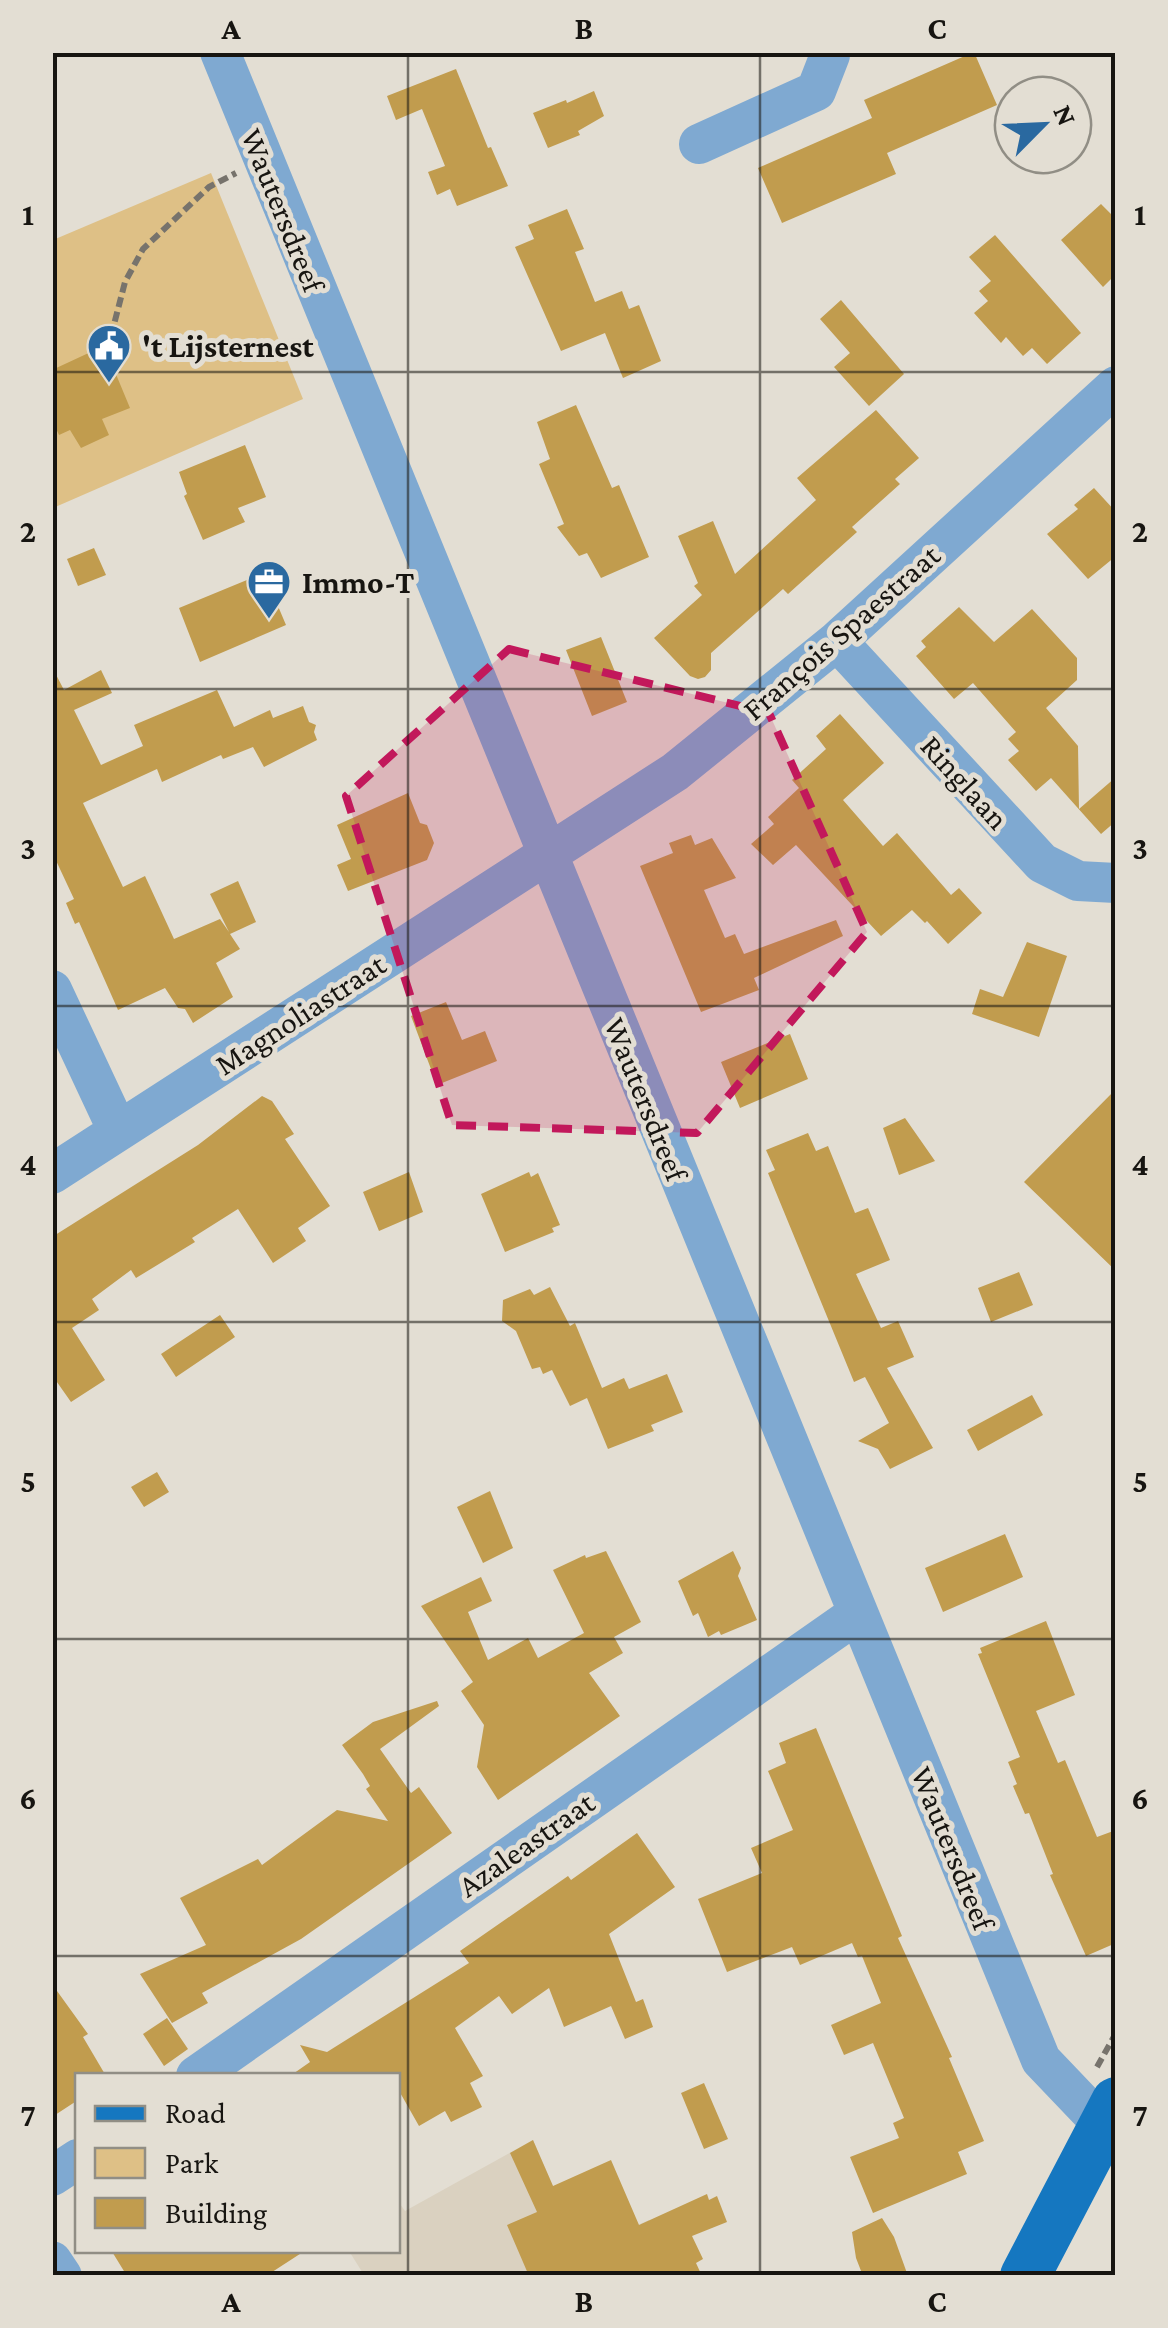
<svg xmlns="http://www.w3.org/2000/svg" width="1168" height="2328" font-family="'Crimson Pro',serif">
<rect width="100%" height="100%" fill="#e3ded3"/>
<path fill="#dad1c0" d="M533,2140L581,2250L649,2220L673,2275H364L349,2251L398,2250V2201L405,2211Z"/>
<path fill="#dec086" d="M211,173L303,399L53,508V240Z"/>
<path fill="#c19c4e" d="M974,52L997,105L887,153L896,174L782,223L758,168L872,118L864,100Z
M456,69L488,148L491,147L508,186L457,206L450,189L437,195L428,172L445,166L422,109L396,120L387,96Z
M594,91L604,116L578,131L580,135L548,148L533,113L566,100L567,103Z
M1101,204L1116,219V274L1103,287L1061,240Z
M567,209L584,249L575,252L595,302L622,291L629,309L639,305L661,361L623,378L605,333L561,351L515,247L534,239L528,225Z
M995,235L1081,333L1047,364L1032,348L1023,356L1006,337L1001,343L974,313L988,301L979,291L991,281L969,257Z
M841,300L904,374L869,406L834,367L850,353L820,319Z
M95,350L100,358L108,355L130,408L102,419L109,435L81,448L70,430L59,435L52,420V370Z
M576,405L612,488L619,485L649,557L601,578L587,553L579,556L557,527L564,524L539,464L550,459L537,422Z
M876,410L919,458L895,479L900,484L852,527L857,532L788,594L783,589L711,653V670L705,677L698,679L690,676L654,638L702,595L694,586L698,583L678,536L713,521L735,574L816,500L797,478Z
M245,445L266,497L238,508L245,522L203,540L184,496L187,494L179,472Z
M1094,488L1116,512V556L1088,579L1047,534L1078,509L1074,505Z
M94,548L106,575L78,586L67,559Z
M264,573L286,625L200,662L179,608Z
M959,607L994,642L1032,609L1077,658V680L1046,708L1078,746L1079,809L1116,777V821L1101,834L1051,778L1036,791L1008,760L1019,751L1008,739L1016,732L973,683L954,699L916,656L926,647L921,641Z
M601,637L627,702L592,716L566,650Z
M52,667L64,690L101,670L112,693L74,710L101,765L143,746L134,725L217,690L234,727L270,710L273,718L303,706L309,722L316,725L314,732L317,740L264,767L253,747L223,759L221,755L162,782L157,769L83,803L123,887L145,876L174,939L220,919L229,932L210,894L238,881L256,922L230,934L240,949L216,963L233,997L193,1023L185,1009L178,1008L165,988L118,1010L79,922L75,924L66,903L74,899L52,852Z
M840,714L884,763L843,800L883,846L897,833L951,895L959,888L982,913L948,944L927,921L925,923L912,910L881,936L796,845L773,865L751,844L774,824L768,817L799,788L792,780L826,749L816,736Z
M408,793L420,823L427,825L434,843L427,860L348,891L337,865L351,859L337,825Z
M691,835L695,845L712,838L736,878L704,890L725,938L735,934L744,954L836,920L843,936L754,978L759,990L701,1012L640,866L673,853L669,843Z
M1027,942L1067,956L1039,1037L972,1014L980,989L1003,997Z
M446,1002L462,1040L485,1031L497,1061L437,1085L411,1016Z
M790,1034L808,1079L740,1108L721,1062Z
M1116,1089V1271L1024,1182Z
M262,1096L272,1101L294,1134L285,1139L330,1206L298,1228L306,1241L273,1263L238,1209L192,1238L195,1242L136,1278L131,1270L92,1299L99,1310L72,1328L105,1380L71,1402L52,1375V1237L198,1145Z
M905,1118L935,1161L899,1175L883,1128Z
M808,1133L816,1151L828,1146L855,1213L868,1208L890,1260L856,1274L881,1328L898,1321L914,1357L887,1368L933,1448L890,1469L878,1449L858,1441L889,1423L865,1377L854,1382L768,1173L775,1170L766,1150Z
M409,1172L423,1212L379,1231L363,1192Z
M529,1172L531,1177L538,1173L560,1225L552,1228L554,1232L505,1252L481,1194Z
M1019,1272L1033,1305L991,1322L978,1288Z
M550,1287L570,1326L575,1323L602,1388L624,1378L629,1389L667,1374L683,1412L651,1425L654,1431L608,1449L587,1398L570,1406L552,1370L543,1374L540,1367L532,1369L516,1331L502,1321L503,1300L530,1289L534,1295Z
M220,1315L235,1337L176,1377L161,1354Z
M1032,1395L1043,1415L978,1451L967,1430Z
M157,1472L169,1492L144,1507L131,1487Z
M490,1491L513,1548L483,1563L457,1507Z
M1005,1534L1023,1577L943,1612L925,1568Z
M606,1551L641,1622L614,1637L623,1653L589,1673L620,1716L498,1800L477,1767L484,1725L461,1691L473,1682L421,1606L481,1577L492,1601L468,1612L488,1660L528,1638L538,1658L584,1633L553,1570L585,1555L586,1558Z
M733,1551L741,1568L738,1576L757,1620L721,1635L719,1631L708,1637L698,1613L693,1616L678,1581Z
M1046,1621L1075,1695L1036,1711L1058,1763L1065,1760L1097,1837L1116,1830V1943L1086,1956L1050,1875L1053,1874L1029,1813L1025,1814L1013,1786L1017,1784L1008,1762L1020,1757L978,1654L982,1653L980,1648Z
M437,1701L439,1706L380,1749L411,1793L419,1787L452,1833L301,1939L202,1993L208,2003L172,2023L140,1974L206,1945L180,1898L258,1859L262,1865L337,1810L388,1821L366,1789L370,1786L363,1774L342,1745L373,1722Z
M816,1728L902,1936L898,1938L952,2057L949,2058L984,2141L958,2152L967,2174L873,2213L850,2157L899,2138L893,2123L904,2118L873,2043L844,2055L831,2025L881,2003L862,1956L858,1957L852,1943L800,1965L792,1947L727,1972L698,1899L762,1873L751,1848L793,1830L768,1771L786,1763L779,1743Z
M637,1833L675,1887L609,1934L636,2002L643,1999L653,2027L625,2039L611,2006L564,2027L549,1988L512,2014L499,1996L455,2028L483,2076L470,2083L482,2107L451,2122L445,2111L419,2126L398,2089V2076H290L310,2062L300,2045L327,2052L469,1963L460,1951L568,1876L571,1880Z
M52,1984L88,2034L83,2037L106,2076H78V2100L52,2117Z
M167,2018L188,2049L164,2066L143,2034Z
M704,2083L728,2139L704,2149L681,2093Z
M533,2140L553,2186L611,2160L639,2225L707,2194L709,2200L717,2196L727,2222L692,2236L703,2259L696,2263L702,2276H529L507,2225L537,2212L510,2153Z
M882,2218L894,2237L908,2276H863L856,2258L852,2232Z
M111,2250H306L266,2276H127Z"/>
<g fill="none" stroke-linecap="round" stroke-linejoin="round">
<path stroke="#77736c" stroke-width="6" stroke-dasharray="10 5" stroke-linecap="butt" d="M111,336L125,282L143,249L209,187L236,173
M1097,2067L1116,2033"/>
<path stroke="#7fa9d1" stroke-width="40" d="M220,52L1041,2060L1103,2125
M699,144L816,91L830,55
M837,641L1042,863L1078,881L1116,883
M52,990L118,1131
M52,1174L675,772L837,641L1116,386
M196,2076L857,1614
M52,2176L78,2159
M52,2261L62,2276"/>
<path stroke="#1577c0" stroke-width="50" d="M1025,2276L1116,2102"/>
</g>
<path fill="#c2185b" fill-opacity="0.2" stroke="#c2185b" stroke-width="8" stroke-dasharray="20 12" stroke-linejoin="round" d="M509,649L769,713L867,932L697,1133L452,1125L346,796Z"/>
<path fill="none" stroke="#171511" stroke-width="2.5" stroke-opacity="0.55" d="M408,52V2276M760,52V2276M52,372H1116M52,689H1116M52,1006H1116M52,1322H1116M52,1639H1116M52,1956H1116"/>
<defs>
<symbol id="civic-pin" viewBox="-11 -11 22 30"><path d="M0 17L-7.5 6A9.5 9.5 0 1 1 7.5 6Z" fill="#2a69a0" stroke="#e3ded3"/><path d="M-.6-6.5H3V-4.5H.6V-3L4-1V1h2V6H-6V1h2V-1L-.6-3ZM-1.2 2.5V6h2.4V2.5Z" fill="#fff"/></symbol>
<symbol id="office-pin" viewBox="-11 -11 22 30"><path d="M0 17L-7.5 6A9.5 9.5 0 1 1 7.5 6Z" fill="#2a69a0" stroke="#e3ded3"/><path d="M-6-3h4V-5.5h4V-3h4V5H-6ZM-1-4.5V-3h2v-1.5ZM-6 0V1H6V0Z" fill="#fff"/></symbol>
</defs>
<g fill-rule="evenodd">
<use href="#civic-pin" x="84" y="321" width="50" height="68"/>
<use href="#office-pin" x="244" y="557" width="50" height="68"/>
</g>
<g text-anchor="middle" stroke-width="10" stroke-linejoin="round" paint-order="stroke">
<g font-size="32" fill="#171511" stroke="#e3ded3">
<text transform="translate(283 210) rotate(68)" y="11">Wautersdreef</text>
<text transform="translate(841 632) rotate(-41)" y="11">François Spaestraat</text>
<text transform="translate(965 782) rotate(48)" y="11">Ringlaan</text>
<text transform="translate(300 1014) rotate(-33)" y="11">Magnoliastraat</text>
<text transform="translate(646 1099) rotate(68)" y="11">Wautersdreef</text>
<text transform="translate(526 1844) rotate(-35)" y="11">Azaleastraat</text>
<text transform="translate(953 1848) rotate(68)" y="11">Wautersdreef</text>
</g>
<g font-size="32" font-weight="bold" fill="#171511" stroke="#e3ded3" text-anchor="start">
<text x="142" y="357">'t Lijsternest</text>
<text x="302" y="593">Immo-T</text>
</g>
</g>
<rect width="1168" height="2328" fill="none" stroke="#e3ded3" stroke-width="110"/>
<rect x="75" y="2073" width="325" height="180" fill="#e3ded3" stroke="#918e85" stroke-width="2.5"/>
<rect x="95" y="2106" width="50" height="15" fill="#1577c0" stroke="#918e85" stroke-width="2.5"/>
<text x="165" y="2123" font-size="30" fill="#171511">Road</text>
<rect x="95" y="2148" width="50" height="30" fill="#dec086" stroke="#918e85" stroke-width="2.5"/>
<text x="165" y="2173" font-size="30" fill="#171511">Park</text>
<rect x="95" y="2198" width="50" height="30" fill="#c19c4e" stroke="#918e85" stroke-width="2.5"/>
<text x="165" y="2223" font-size="30" fill="#171511">Building</text>
<g transform="translate(1043 125) rotate(66)"><circle r="48" fill="#e3ded3" stroke="#918e85" stroke-width="2.5"/>
<path d="M0-8L18 38L0 25L-18 38Z" fill="#2a69a0"/>
<text y="-15" font-size="28" font-weight="bold" text-anchor="middle" fill="#171511">N</text>
</g>
<rect x="55" y="55" width="1058" height="2218" fill="none" stroke="#171511" stroke-width="4"/>
<g font-size="32" text-anchor="middle" font-weight="bold" fill="#171511">
<text x="231" y="39">A</text>
<text x="584" y="39">B</text>
<text x="937" y="39">C</text>
<text x="28" y="225">1</text>
<text x="1140" y="225">1</text>
<text x="28" y="542">2</text>
<text x="1140" y="542">2</text>
<text x="28" y="859">3</text>
<text x="1140" y="859">3</text>
<text x="28" y="1175">4</text>
<text x="1140" y="1175">4</text>
<text x="28" y="1492">5</text>
<text x="1140" y="1492">5</text>
<text x="28" y="1809">6</text>
<text x="1140" y="1809">6</text>
<text x="28" y="2126">7</text>
<text x="1140" y="2126">7</text>
<text x="231" y="2312">A</text>
<text x="584" y="2312">B</text>
<text x="937" y="2312">C</text>
</g>
</svg>
